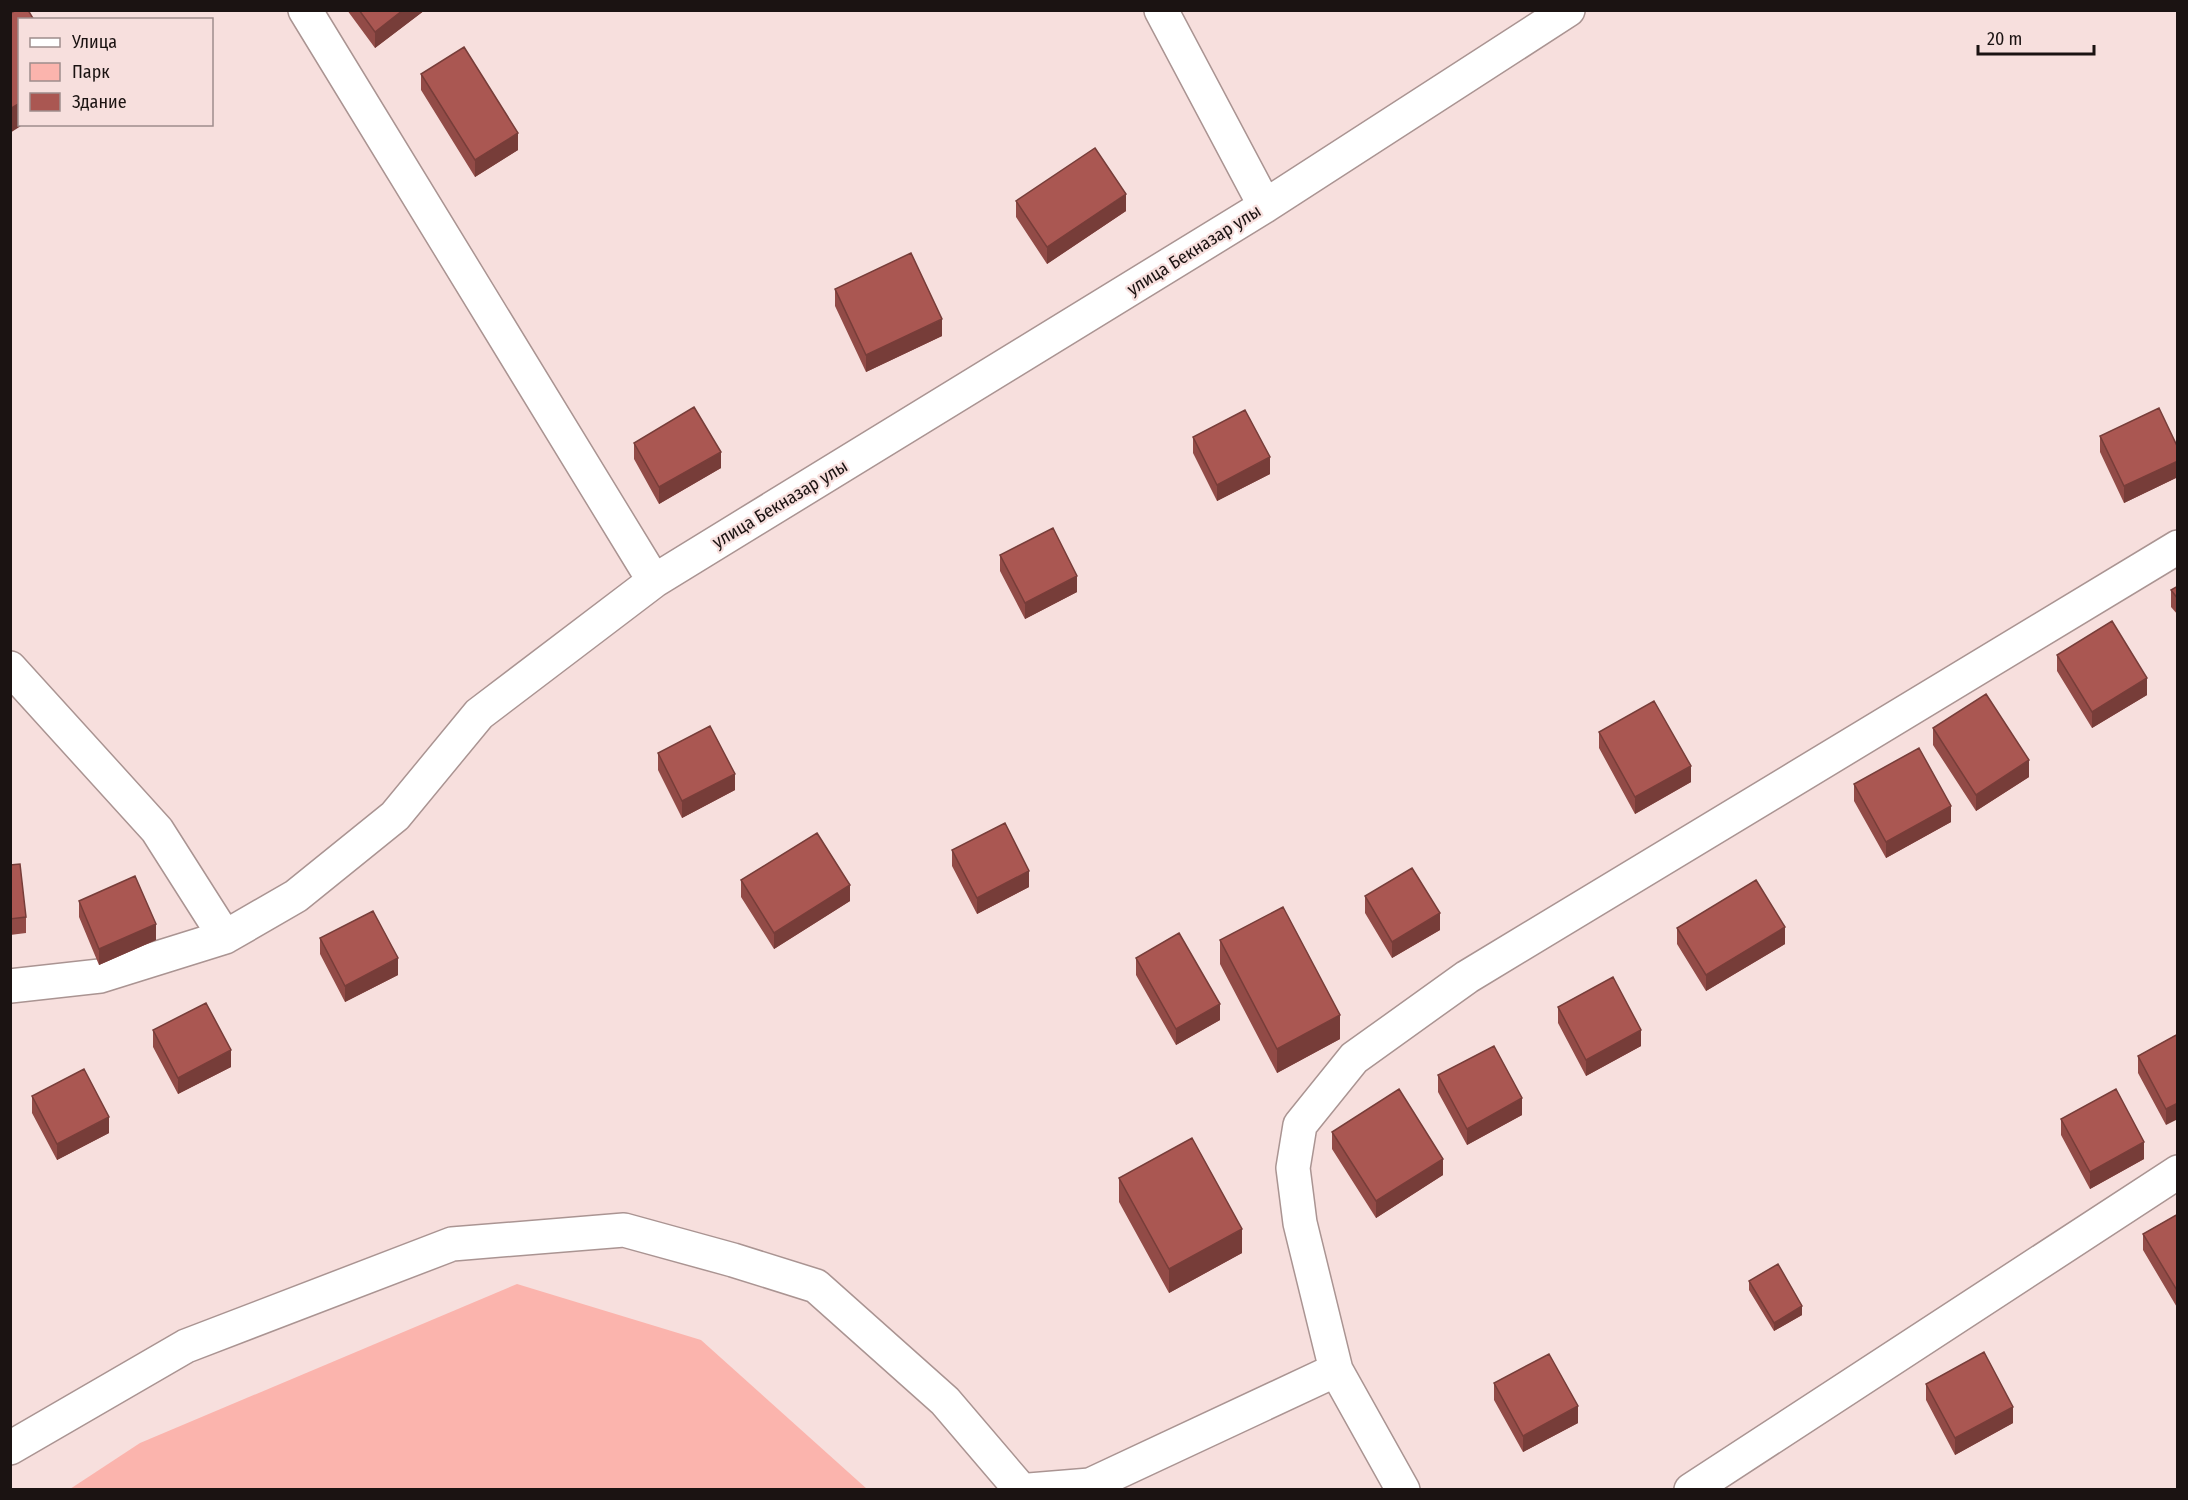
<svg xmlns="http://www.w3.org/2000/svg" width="2188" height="1500" font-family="'Fira Sans Condensed',sans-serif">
<rect width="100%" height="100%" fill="#f7dfdd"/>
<path fill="#fbb4ad" d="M517,1284L701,1340L867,1489H70L140,1443Z"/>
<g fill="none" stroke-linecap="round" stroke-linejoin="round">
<defs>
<path id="minor" d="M305,10L654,581
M1161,10L1265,206
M10,668L157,830L225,937
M10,986L100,976L225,937L296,896L395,816L479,714L654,581L1265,206L1568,10
M1336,1370L1300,1223L1293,1168L1300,1125L1354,1058L1467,977L2178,547
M10,1448L186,1346L452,1244L624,1230L733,1260L816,1286L945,1401L1021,1490
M1029,1490L1090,1485L1336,1370L1403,1490
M1691,1490L2178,1172"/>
</defs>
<use href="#minor" stroke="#aa9492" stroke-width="36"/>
<use href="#minor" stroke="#fff" stroke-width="33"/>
</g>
<path fill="#924b47" d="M347,10H425L375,48Z
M421,74L518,150L475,177L421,90Z
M1016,201L1126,211L1047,264L1016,217Z
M835,289L942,336L866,372L835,306Z
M2100,436L2178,448V477L2124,503L2100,452Z
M1193,437L1270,474L1217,501L1193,453Z
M634,443L721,468L659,504L634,459Z
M1000,555L1077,592L1025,619L1000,571Z
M2178,586V615L2171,607V590Z
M2057,655L2147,695L2092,728L2057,671Z
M1933,728L2029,777L1976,811L1933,745Z
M1599,732L1691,782L1635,814L1599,748Z
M658,753L735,790L682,818L658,770Z
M1854,784L1951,822L1886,858L1854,801Z
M952,850L1029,887L977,914L952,866Z
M10,865L26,917V933L10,935Z
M741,880L850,901L774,949L741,897Z
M1365,896L1440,930L1392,958L1365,913Z
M79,901L156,940L99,965L79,917Z
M1677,928L1785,944L1706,991L1677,944Z
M320,938L398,975L345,1002L320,954Z
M1220,940L1340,1039L1277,1073L1220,964Z
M1136,958L1220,1020L1176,1045L1136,975Z
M1558,1007L1641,1046L1586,1076L1558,1023Z
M153,1030L231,1067L178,1094L153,1047Z
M2178,1034L2166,1125L2138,1073V1056Z
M1438,1075L1522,1115L1467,1145L1438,1092Z
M32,1096L109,1133L57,1160L32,1113Z
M2061,1119L2144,1159L2090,1189L2061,1135Z
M1332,1132L1443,1175L1376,1218L1332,1149Z
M1119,1178L1242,1253L1169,1293L1119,1202Z
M2178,1214V1309L2143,1250V1234Z
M1749,1281L1802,1315L1774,1331L1749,1290Z
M1494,1383L1578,1423L1523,1452L1494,1400Z
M1926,1384L2013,1423L1955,1455L1926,1400Z"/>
<path fill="#773d39" d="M403,10H425L375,48V32Z
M20,103V124H24L10,133V109Z
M518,133V150L475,177V160Z
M1126,194V211L1047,264V247Z
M942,319V336L866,372V355Z
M721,452V468L659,504V487Z
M1270,457V474L1217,501V485Z
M2178,461V477L2124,503V486Z
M1077,576V592L1025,619V603Z
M2147,678V695L2092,728V712Z
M2029,760V777L1976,811V795Z
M1691,766V782L1635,814V797Z
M735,774V790L682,818V801Z
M1951,806V822L1886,858V842Z
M1029,871V887L977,914V898Z
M850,885V901L774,949V933Z
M1440,913V930L1392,958V942Z
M156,924V940L99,965V949Z
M1785,927V944L1706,991V975Z
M398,958V975L345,1002V986Z
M1220,1004V1020L1176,1045V1029Z
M1340,1015V1039L1277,1073V1049Z
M1641,1030V1046L1586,1076V1060Z
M231,1050V1067L178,1094V1078Z
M1522,1098V1115L1467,1145V1129Z
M2178,1103V1119L2166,1125V1109Z
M109,1117V1133L57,1160V1144Z
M2144,1142V1159L2090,1189V1172Z
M1443,1159V1175L1376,1218V1201Z
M1242,1229V1253L1169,1293V1269Z
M1802,1306V1315L1774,1331V1323Z
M1578,1406V1423L1523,1452V1436Z
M2013,1407V1423L1955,1455V1438Z"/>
<path fill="#aa5752" stroke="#773d39" stroke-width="1.5" d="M16,10H28L34,20H20V103L10,109V14Z
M359,10H403L375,32Z
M464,47L518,133L475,160L421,74Z
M1095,148L1126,194L1047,247L1016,201Z
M911,253L942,319L866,355L835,289Z
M694,407L721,452L659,487L634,443Z
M2159,408L2178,448V461L2124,486L2100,436Z
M1245,410L1270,457L1217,485L1193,437Z
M1053,528L1077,576L1025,603L1000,555Z
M2178,586V599L2171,590Z
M2112,621L2147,678L2092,712L2057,655Z
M1986,694L2029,760L1976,795L1933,728Z
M1654,701L1691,766L1635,797L1599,732Z
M710,726L735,774L682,801L658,753Z
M1919,748L1951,806L1886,842L1854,784Z
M1005,823L1029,871L977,898L952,850Z
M817,833L850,885L774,933L741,880Z
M20,864L26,917L10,919V865Z
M1412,868L1440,913L1392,942L1365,896Z
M135,876L156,924L99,949L79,901Z
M1756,880L1785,927L1706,975L1677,928Z
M1283,907L1340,1015L1277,1049L1220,940Z
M373,911L398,958L345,986L320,938Z
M1179,933L1220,1004L1176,1029L1136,958Z
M1613,977L1641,1030L1586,1060L1558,1007Z
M206,1003L231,1050L178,1078L153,1030Z
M2178,1034V1103L2166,1109L2138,1056Z
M1494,1046L1522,1098L1467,1129L1438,1075Z
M84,1069L109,1117L57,1144L32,1096Z
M1399,1089L1443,1159L1376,1201L1332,1132Z
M2116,1089L2144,1142L2090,1172L2061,1119Z
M1192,1138L1242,1229L1169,1269L1119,1178Z
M2178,1214V1292L2143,1234Z
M1778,1264L1802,1306L1774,1323L1749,1281Z
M1984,1352L2013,1407L1955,1438L1926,1384Z
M1549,1354L1578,1406L1523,1436L1494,1383Z"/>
<g text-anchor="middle" stroke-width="4.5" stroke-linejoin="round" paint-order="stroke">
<g font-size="18" fill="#1b1312" stroke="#f7dfdd">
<text transform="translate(1194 250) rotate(-32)" y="6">улица Бекназар улы</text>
<text transform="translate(780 504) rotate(-31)" y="6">улица Бекназар улы</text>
</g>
</g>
<rect width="2188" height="1500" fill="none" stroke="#1b1312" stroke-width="24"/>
<rect x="18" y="18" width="195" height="108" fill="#f7dfdd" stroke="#9f8d8c" stroke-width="1.5"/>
<rect x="30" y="38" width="30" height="9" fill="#ffffff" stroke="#9f8d8c" stroke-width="1.5"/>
<text x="72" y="48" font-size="18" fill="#1b1312">Улица</text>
<rect x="30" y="63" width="30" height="18" fill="#fbb4ad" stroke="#9f8d8c" stroke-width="1.5"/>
<text x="72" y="78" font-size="18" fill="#1b1312">Парк</text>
<rect x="30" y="93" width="30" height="18" fill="#aa5752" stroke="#9f8d8c" stroke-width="1.5"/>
<text x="72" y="108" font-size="18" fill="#1b1312">Здание</text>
<path d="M1978 45v9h116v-9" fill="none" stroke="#1b1312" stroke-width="3"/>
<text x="1987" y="45" font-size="18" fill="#1b1312" stroke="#f7dfdd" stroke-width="4.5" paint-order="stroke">20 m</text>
</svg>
